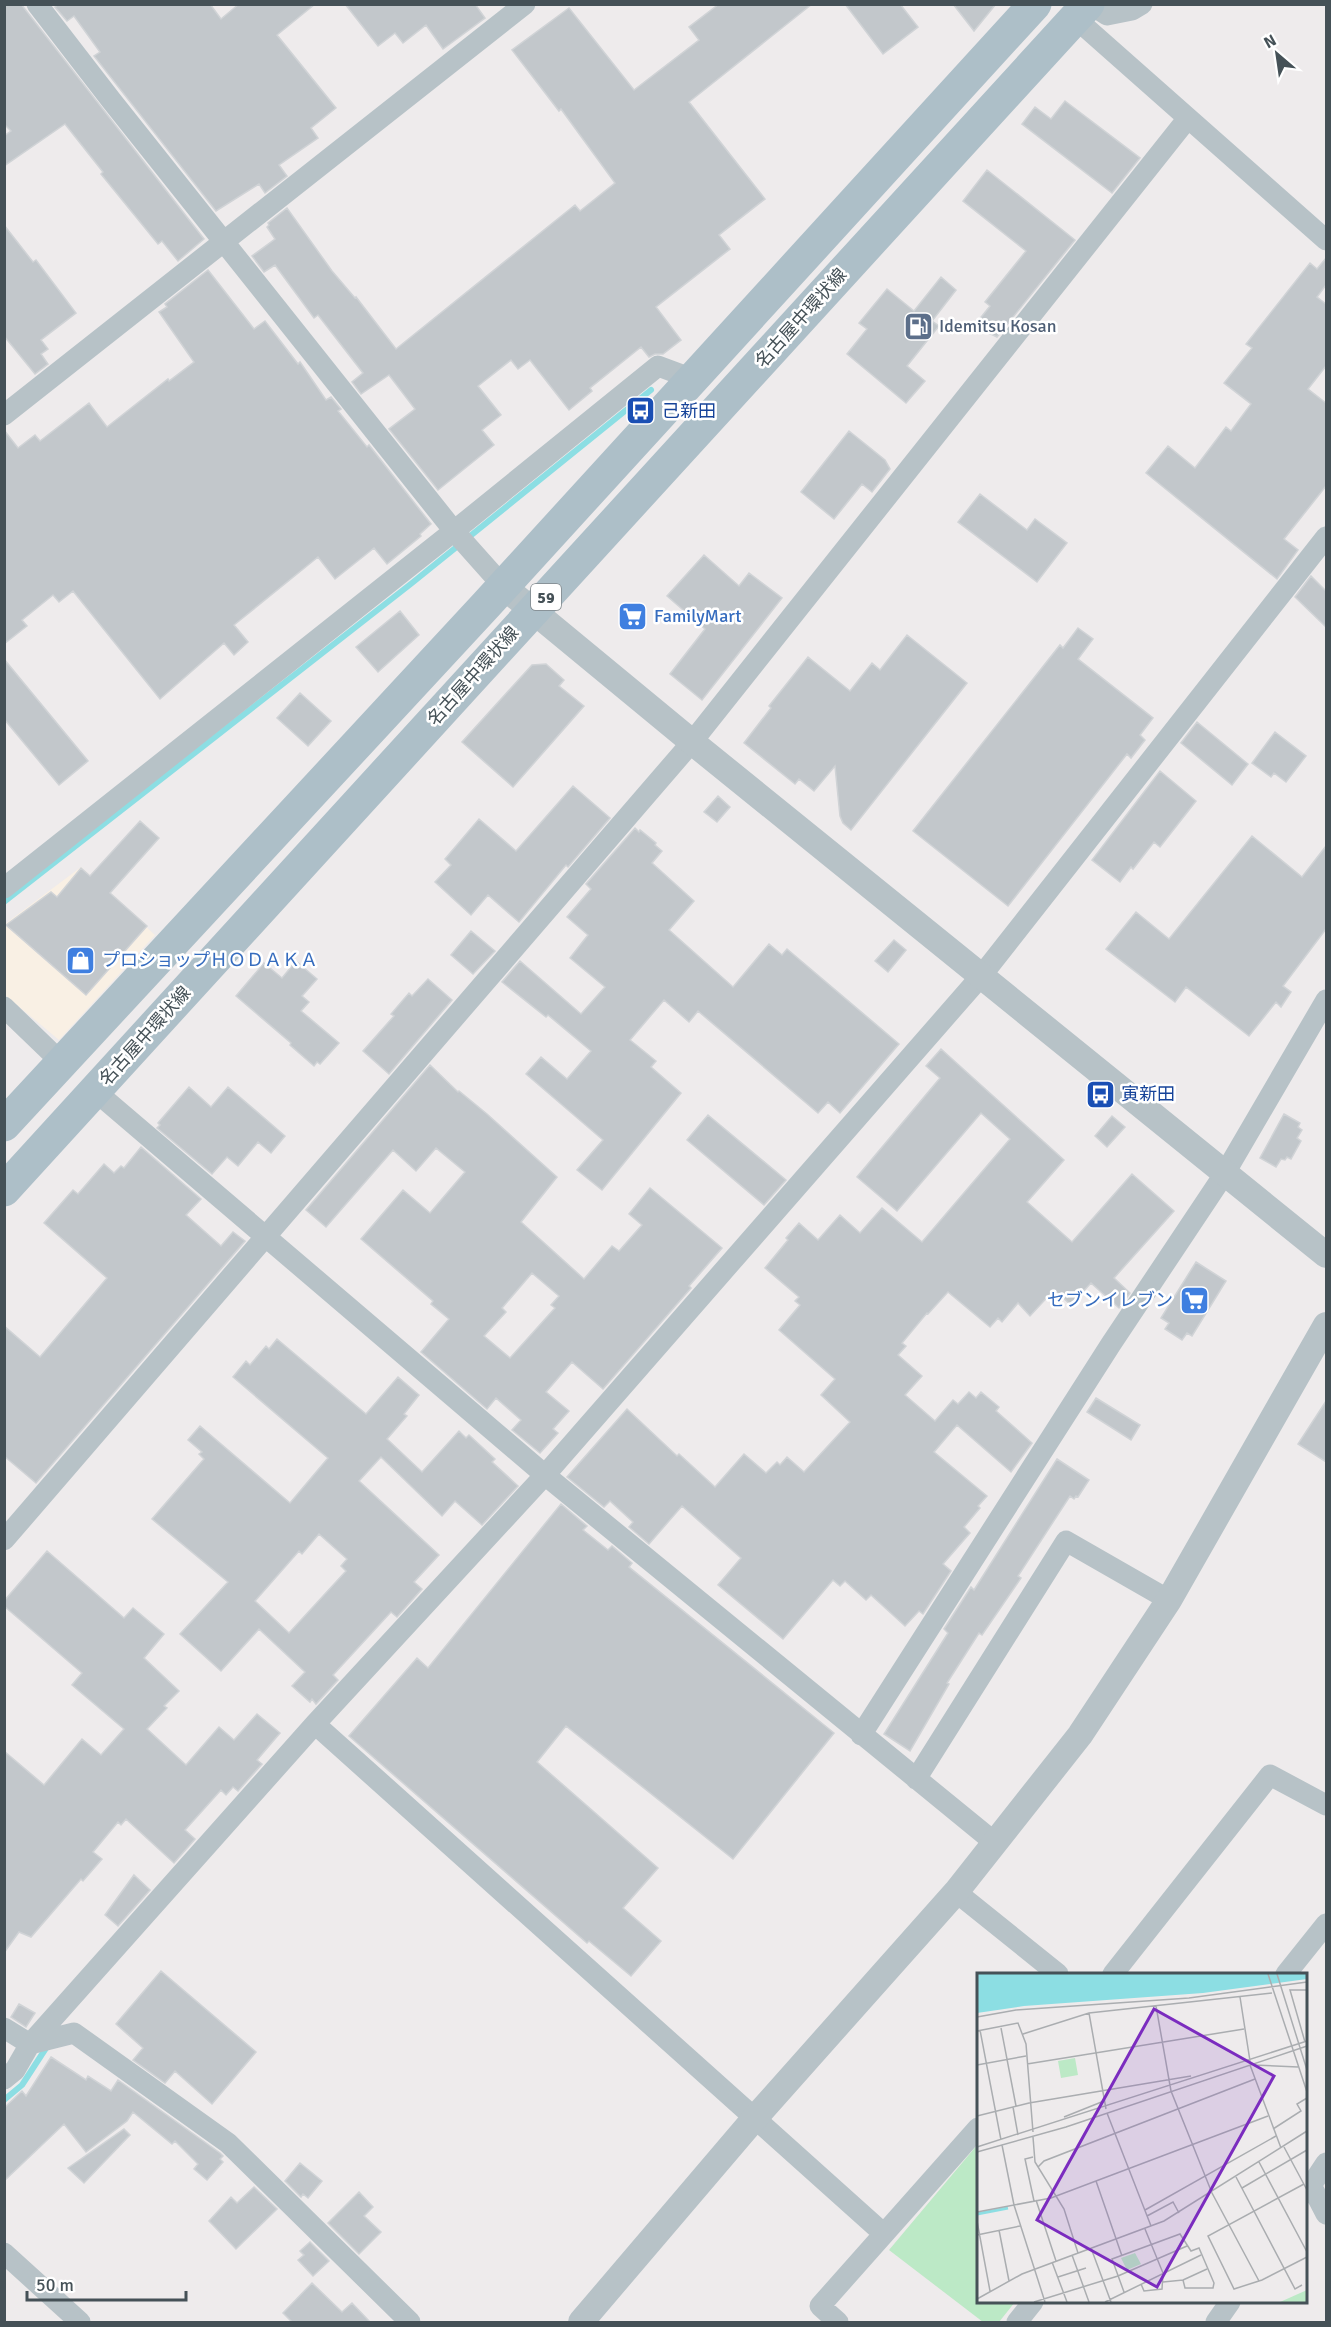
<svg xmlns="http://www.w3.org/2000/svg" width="1331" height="2327" font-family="Signika,'Noto Sans JP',sans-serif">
<rect width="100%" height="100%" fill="#eeebec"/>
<path fill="#f9f0e4" d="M81,867L155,935L59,1040L5,995V924Z"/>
<path fill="#bce9c6" d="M978,2144V2302H1015L999,2322H983L889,2250Z"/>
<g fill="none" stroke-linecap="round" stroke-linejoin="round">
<path stroke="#8cdee3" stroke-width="6" d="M4,902L412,583L651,390
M4,2100L22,2085L48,2045"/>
</g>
<path fill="#c2c7cb" stroke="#d0d3d6" stroke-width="1.5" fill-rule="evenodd" d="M4,4H21L204,239L178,261L162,241L158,244L101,174L103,172L65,124L4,166V136L11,131L4,124Z
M59,4H210L221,19L239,4H315L277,35L336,108L311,128L318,138L279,165L287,176L265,193L259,184L216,211L94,56L100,52L74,16L67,21L55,7Z
M345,4H475L485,18L443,49L426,25L403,43L395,33L378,46Z
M719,4H812L689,102L765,199L719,235L730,249L656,307L681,340L663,354H655L649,357L641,347L590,388L592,391L569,410L530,360L518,369L511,360L478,386L501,415L482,430L494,445L438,490L389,429L415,409L389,375L361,394L352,382L363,373L318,315L314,318L275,265L264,272L252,256L275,239L267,227L269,225L268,223L287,208L332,271L355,298L356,297L396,349L575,205L580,211L615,183L561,109L559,111L512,50L569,8L634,90L699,40L689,27Z
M845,4H900L918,27L883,54Z
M953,4H996L974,31Z
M1065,101L1140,158L1112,193L1022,124L1035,107L1051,119Z
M987,170L1075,240L997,337L974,326L990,306L985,302L1026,251L963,201Z
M4,225L33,262L36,260L76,313L41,340L48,349L41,354L48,364L35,374L4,336Z
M1326,258V285L1317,297L1326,304V366L1308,389L1326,403V486L1284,539L1298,550L1277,579L1146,473L1168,446L1195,468L1226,427L1231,431L1251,404L1224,383L1252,348L1246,344L1310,263L1317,269Z
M208,270L254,329L265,321L298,364L300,362L326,400L331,397L341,409L338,411L367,447L369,445L431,524L420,534L421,536L387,564L374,548L335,579L318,557L234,625L248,642L234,655L224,643L160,699L73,591L59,602L53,595L22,620L27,626L4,644V430L18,448L35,435L40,441L89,403L107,427L168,379L169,381L194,362L159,312L167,307L165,304Z
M941,277L956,290L932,321L939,326L907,366L925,381L906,403L847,354L867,329L859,323L887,289L914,311Z
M849,431L885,460L890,469L872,492L862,484L834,519L801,492Z
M980,494L1027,530L1035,519L1067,543L1037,582L958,522Z
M704,555L739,586L749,573L782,598L702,700L670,674L705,629L667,596Z
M1311,576L1326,591V627L1295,597Z
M400,611L419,635L378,672L356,647Z
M1078,628L1093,639L1078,659L1153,718L1140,735L1145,740L1131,758L1127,754L1008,906L913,831L1060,645L1063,648Z
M907,635L967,683L851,830L843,823L840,816L835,766L814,791L799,779L795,784L744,743L771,708L769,706L808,657L850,691L872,663L880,670Z
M4,659L88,761L59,785L4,719Z
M546,664L564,680L559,686L584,706L513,787L462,742L532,665Z
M300,693L331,721L308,746L277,718Z
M1197,722L1248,764L1232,785L1181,743Z
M1275,732L1306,756L1286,782L1274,773L1271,777L1252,763Z
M1160,771L1196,801L1160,847L1154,842L1133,869L1131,867L1120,882L1092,860Z
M573,786L610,818L568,867L566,865L519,922L488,895L471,915L435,882L451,865L445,859L479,819L516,851Z
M718,796L730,807L717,822L704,812Z
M140,821L159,838L110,893L147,926L86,995L6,925L51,892L57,897L81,868L90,876Z
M635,828L639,832L640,830L656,843L655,845L662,851L652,863L694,901L669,930L733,987L769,944L782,955L787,949L899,1044L840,1113L828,1102L818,1113L698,1011L689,1022L664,1000L630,1040L656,1061L651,1067L681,1093L602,1190L577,1170L603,1140L526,1074L541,1057L567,1079L591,1051L548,1015L546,1017L502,982L520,961L581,1014L605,987L570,958L588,935L567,917L591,889L586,884Z
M1252,836L1302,877L1326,846V929L1283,986L1291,992L1281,1007L1276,1002L1249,1036L1186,987L1175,1002L1106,949L1136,912L1169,939Z
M471,931L495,951L473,974L451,955Z
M894,940L906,950L888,972L875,961Z
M296,961L317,979L302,996L309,1002L301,1011L339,1043L320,1064L317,1062L314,1066L290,1045L291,1043L236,996L264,963L282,978Z
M428,979L452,1000L389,1074L363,1051L394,1016L391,1014L409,993L412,996Z
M941,1049L1064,1160L1027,1202L1072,1242L1132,1174L1174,1211L1114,1278L1130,1293L1119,1308L1091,1283L1071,1305L1054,1290L1030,1316L1018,1303L1002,1322L998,1318L990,1327L948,1292L928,1314L927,1313L902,1343L906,1346L898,1355L922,1376L905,1395L935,1421L953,1400L958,1404L969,1392L976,1398L981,1392L999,1407L996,1411L1032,1443L1011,1472L957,1425L934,1452L987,1496L978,1506L980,1508L964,1527L970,1533L943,1564L951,1571L923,1614L919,1611L905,1626L871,1595L866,1600L845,1581L840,1586L833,1580L783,1639L718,1585L741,1558L682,1506L649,1544L629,1527L633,1522L610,1501L604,1507L567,1477L627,1409L677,1456L679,1454L715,1487L744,1454L766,1473L777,1462L780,1465L787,1457L804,1472L850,1422L821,1395L835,1379L779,1330L800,1305L795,1301L799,1297L765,1268L788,1240L786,1238L799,1223L818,1240L840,1215L860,1233L882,1208L922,1242L1010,1139L981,1113L897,1211L857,1177L940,1078L926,1066Z
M430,1065L458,1092L459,1091L487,1114L557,1177L521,1222L584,1279L612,1246L619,1251L642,1225L629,1214L650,1188L722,1248L689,1286L691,1288L603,1389L572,1362L546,1392L569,1411L553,1429L558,1433L540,1453L512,1430L521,1420L496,1398L487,1409L421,1352L449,1319L431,1304L433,1301L361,1239L403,1190L430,1213L465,1172L436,1148L416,1171L393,1150L326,1227L306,1210ZM532,1273L559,1296L551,1305L555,1308L510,1358L484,1336L506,1312L502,1308Z
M189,1087L211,1107L228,1087L285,1136L271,1153L258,1142L238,1166L227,1157L212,1174L157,1128L160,1125L158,1123Z
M1284,1114L1300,1123L1298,1127L1302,1130L1297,1138L1301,1141L1291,1159L1287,1157L1285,1160L1281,1159L1276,1167L1260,1158Z
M708,1115L786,1180L764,1205L687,1140Z
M1112,1116L1125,1127L1107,1147L1095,1136Z
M141,1147L201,1199L186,1215L221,1246L233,1232L245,1241L36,1483L4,1456V1326L40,1357L107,1278L44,1223L73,1190L78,1194L104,1164L114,1173L121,1166L124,1168Z
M1196,1262L1226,1281L1192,1336L1187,1333L1182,1340L1165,1329L1169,1323L1161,1318Z
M277,1339L366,1414L398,1377L419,1395L404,1414L407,1416L387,1439L422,1472L459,1431L466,1438L469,1435L495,1459L492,1462L518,1486L482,1525L455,1501L442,1516L381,1457L359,1481L439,1555L414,1582L422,1589L397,1617L391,1612L333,1675L338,1680L316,1704L312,1699L310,1702L292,1686L305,1672L259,1629L221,1671L180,1634L228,1582L152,1519L204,1459L199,1454L202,1452L188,1440L200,1426L290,1503L328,1458L233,1377L246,1361L250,1365L266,1346L269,1349ZM319,1534L347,1559L341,1566L346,1571L289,1633L255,1601L299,1551L302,1554Z
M1096,1398L1140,1425L1131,1440L1087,1412Z
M1326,1401V1462L1298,1444Z
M1057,1459L1089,1480L1078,1497L1076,1496L1074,1499L1070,1496L1018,1576L1021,1578L982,1635L979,1633L947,1683L949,1684L910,1751L884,1734L948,1633L944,1629L971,1587L974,1590Z
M561,1504L587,1526L583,1530L608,1550L612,1546L632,1563L629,1567L834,1733L733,1859L566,1726L537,1762L658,1868L623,1908L661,1941L631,1976L589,1941L587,1943L349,1736L417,1658L428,1668Z
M47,1551L124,1618L133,1608L164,1634L144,1658L179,1691L164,1706L167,1708L147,1729L186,1765L219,1727L234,1740L257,1714L280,1733L257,1760L262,1764L238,1791L233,1787L226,1795L221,1790L185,1830L195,1839L174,1863L126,1819L121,1825L118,1822L93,1852L102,1859L83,1881L81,1879L31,1937L19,1932L4,1953V1751L44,1785L82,1739L101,1755L124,1729L72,1685L82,1673L4,1606V1601Z
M134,1875L150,1890L118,1926L105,1915Z
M161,1971L256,2052L212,2104L175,2071L165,2083L133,2060L143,2048L116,2024Z
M19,2004L35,2013L26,2027L11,2017Z
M51,2057L86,2080L88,2076L111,2091L118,2080L220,2153L223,2156L220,2159L223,2162L207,2180L194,2169L198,2164L175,2141L172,2144L133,2112L127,2121L86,2152L64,2124L4,2181V2108L22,2091L26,2096Z
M124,2129L130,2135L84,2183L68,2168Z
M300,2163L322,2181L308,2198L303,2194L301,2197L285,2181Z
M254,2187L277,2209L236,2249L209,2221L231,2197L237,2203Z
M359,2192L373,2207L364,2216L381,2232L359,2254L328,2223Z
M310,2242L329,2261L313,2276L298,2260L304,2255L300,2251Z
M312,2283L342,2312L352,2303L370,2322H292L283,2313Z"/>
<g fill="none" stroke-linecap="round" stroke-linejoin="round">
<path stroke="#b7c2c7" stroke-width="21" d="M37,4L111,100L454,531L503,586
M1090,4L1107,15L1132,10L1142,4
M1075,18L1326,240
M4,415L525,4
M4,888L454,531L658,366L693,379
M4,1007L62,1063
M95,1091L545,1475L994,1842
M4,1540L692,742L1188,118
M315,1724L884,2234
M861,1735L1111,1344L1225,1173L1326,1000
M916,1779L1066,1541L1169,1600
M956,1892L1058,1974
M1113,1974L1270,1775L1326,1805
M1286,1974L1326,1924
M4,2028L30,2044L74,2033L228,2143L410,2322
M4,2079L15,2070L30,2044L315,1724L545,1475L982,975L1326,537
M1306,2181L1311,2185L1326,2214
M1306,2193L1326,2163
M4,2253L80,2322
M838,2322L820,2306L978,2128
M1017,2322L1033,2302
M1216,2322L1230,2302"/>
<path stroke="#b7c2c7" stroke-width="26" d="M503,586L692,742L1326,1255
M581,2322L754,2119L956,1892L1080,1735L1169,1600L1326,1325"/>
<path stroke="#adbfc8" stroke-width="33" d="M4,1125L486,605L1035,4
M4,1190L1088,4"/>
</g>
<defs>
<symbol id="fuel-square" viewBox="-11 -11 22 22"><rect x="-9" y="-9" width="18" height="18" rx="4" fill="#5c6f8a" stroke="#fff"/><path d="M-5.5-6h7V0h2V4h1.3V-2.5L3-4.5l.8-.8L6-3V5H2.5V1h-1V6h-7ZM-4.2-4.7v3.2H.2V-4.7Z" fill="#fff"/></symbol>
<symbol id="bus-square" viewBox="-11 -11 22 22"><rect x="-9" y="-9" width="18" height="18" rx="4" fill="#1a4fb4" stroke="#fff"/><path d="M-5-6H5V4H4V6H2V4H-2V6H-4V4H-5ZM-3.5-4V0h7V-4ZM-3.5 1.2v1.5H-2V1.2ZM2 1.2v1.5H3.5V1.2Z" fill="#fff"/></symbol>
<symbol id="supermarket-square" viewBox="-11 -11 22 22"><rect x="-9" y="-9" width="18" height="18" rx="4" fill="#3f7fe0" stroke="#fff"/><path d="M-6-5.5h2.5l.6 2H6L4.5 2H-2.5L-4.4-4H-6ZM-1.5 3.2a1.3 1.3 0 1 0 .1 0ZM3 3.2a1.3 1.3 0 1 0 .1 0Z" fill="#fff"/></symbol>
<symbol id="shop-square" viewBox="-11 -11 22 22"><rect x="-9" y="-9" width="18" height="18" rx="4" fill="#3f7fe0" stroke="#fff"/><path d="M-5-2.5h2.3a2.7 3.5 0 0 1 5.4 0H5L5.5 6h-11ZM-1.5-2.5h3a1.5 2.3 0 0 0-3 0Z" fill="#fff"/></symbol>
</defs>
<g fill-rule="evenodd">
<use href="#fuel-square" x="902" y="310" width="33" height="33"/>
<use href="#bus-square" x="624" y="394" width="33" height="33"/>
<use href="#supermarket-square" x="616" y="600" width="33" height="33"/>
<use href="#shop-square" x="64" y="944" width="33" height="33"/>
<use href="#bus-square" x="1084" y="1078" width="33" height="33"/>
<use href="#supermarket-square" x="1178" y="1284" width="33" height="33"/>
</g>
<g text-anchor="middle" stroke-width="5" stroke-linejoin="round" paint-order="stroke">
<rect fill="#fff" stroke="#7d8589" stroke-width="1.5" x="531" y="584" width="30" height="26" rx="4.5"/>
<g font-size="16" font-weight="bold" fill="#455157">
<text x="546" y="603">59</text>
</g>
<g font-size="18" fill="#455157" stroke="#fff">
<text transform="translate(801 318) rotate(-48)" y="6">名古屋中環状線</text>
<text transform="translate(473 676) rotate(-48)" y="6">名古屋中環状線</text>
<text transform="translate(145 1036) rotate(-48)" y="6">名古屋中環状線</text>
</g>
<g font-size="18" fill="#4e5e75" stroke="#fff" text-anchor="start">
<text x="939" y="332">Idemitsu Kosan</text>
</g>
<g font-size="18" fill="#164399" stroke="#fff" text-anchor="start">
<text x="662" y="417">己新田</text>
<text x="1121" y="1100">寅新田</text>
</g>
<g font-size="18" fill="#366cbe" stroke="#fff" text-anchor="start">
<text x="654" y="622">FamilyMart</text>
<text x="102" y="966">プロショップＨＯＤＡＫＡ</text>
<text x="1173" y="1306" text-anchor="end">セブンイレブン</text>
</g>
</g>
<g transform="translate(977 1973)">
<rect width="330" height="330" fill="#eeebec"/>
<path d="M98,85L101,102L84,105L81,88ZM158,280L164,291L150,297L144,285ZM330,317V329H256H303Z" fill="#bce9c6"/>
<path d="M0,1H330V6L226,20L47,33L0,40Z" fill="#8cdee3"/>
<path fill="none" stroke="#8cdee3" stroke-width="3" d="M0,241L31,235"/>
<path fill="none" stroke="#aaadb0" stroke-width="1.5" d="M291,1L330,119M300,1L330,97M263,24L273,88M179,33L194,118L235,220L282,308M112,40L129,136M0,44L39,37L212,25L330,9M24,55L39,133M3,57L24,167M0,58L41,50L49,71L56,159M46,61L112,40L295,20M328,69L313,17H330M50,91L267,56M0,92L49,83M273,92L304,175M276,92L321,94M36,134L41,162M130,140L174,253M0,143L52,130L214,103M87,144L127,128M296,156L324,138L320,131L330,125M56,164L58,189L87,236L101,280M25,172L37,232L68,329M0,174L330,68M307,174L330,217M0,179L89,154L330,73M56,184L48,186L57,228M282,189L330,279M61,194L67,188L278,106M259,204L318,316L325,312M119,208L145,283M327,211L231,263L257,316L285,307L330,284M265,215L330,177M59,227L79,288M168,237L299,163M0,239L74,225L291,143M170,243L196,229L202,240M0,248L13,318M22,257L32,308M0,262L43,253M114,275L134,329M95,282L112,329M75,289L90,329M81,304L109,295M206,307L230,296M164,311L167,318L185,316L186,300L168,256M147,319L135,286L203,261L214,278L222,275L237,310L236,315H208L206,307L186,309M0,326L45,301L187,248L330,158M57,329L141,303L210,273M128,329L224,282"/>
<path fill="#7b2cbf" fill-opacity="0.15" stroke="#7b2cbf" stroke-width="3" d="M177,36L297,103L180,314L60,247Z"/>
<rect width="330" height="330" fill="none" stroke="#455157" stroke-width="3"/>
</g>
<rect width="1331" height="2327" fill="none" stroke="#455157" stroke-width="12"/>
<g transform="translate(1277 54) rotate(331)" stroke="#ffffff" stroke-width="4.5" paint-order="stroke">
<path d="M0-4.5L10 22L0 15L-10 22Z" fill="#455157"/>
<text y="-9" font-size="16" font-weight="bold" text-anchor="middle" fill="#455157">N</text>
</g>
<path d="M27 2291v9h159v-9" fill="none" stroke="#455157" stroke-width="3"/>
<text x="36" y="2291" font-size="18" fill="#455157" stroke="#ffffff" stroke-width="4.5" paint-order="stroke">50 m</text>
</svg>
